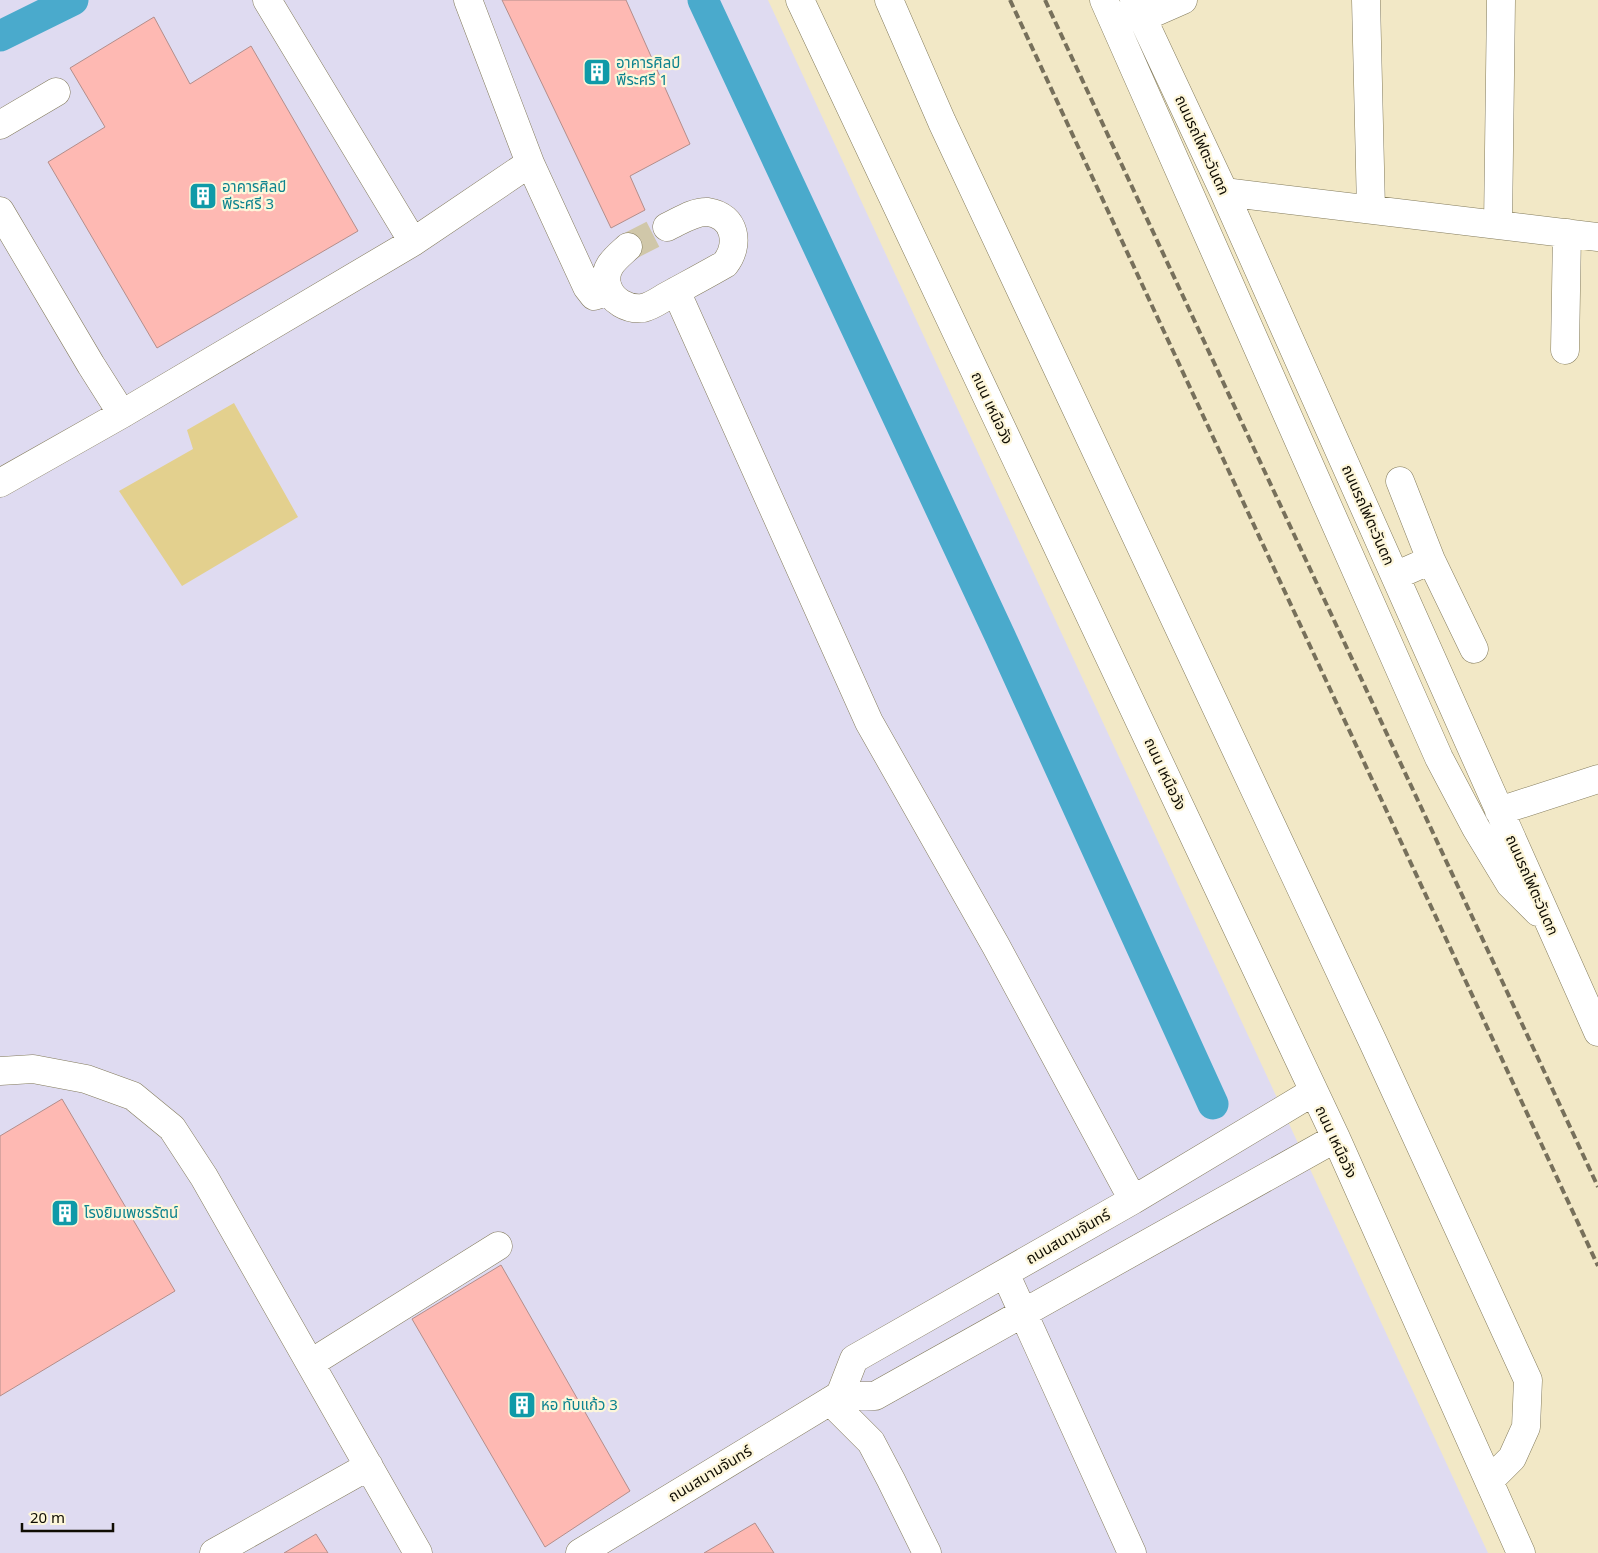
<svg xmlns="http://www.w3.org/2000/svg" width="1598" height="1553" font-family="'Noto Sans','Noto Sans Thai',sans-serif">
<rect width="100%" height="100%" fill="#f2e8c6"/>
<path fill="#dfdbf1" d="M0,0H768L1488,1553H0Z"/>
<path fill="#e3d08e" d="M234,403L298,517L182,586L119,491L193,449L187,430Z"/>
<g fill="none" stroke-linecap="round" stroke-linejoin="round">
<path stroke="#4aaacc" stroke-width="31" d="M703,0L1000,636L1213,1104
M0,36L73,0"/>
</g>
<path fill="#feb9b3" stroke="#b38e8b" d="M502,0H626L690,144L630,176L645,210L611,228Z
M154,17L190,84L251,46L358,231L157,348L48,162L105,127L70,68Z
M62,1099L175,1291L0,1396V1136Z
M501,1265L630,1491L545,1547L412,1319Z
M755,1523L774,1553H704Z
M316,1534L328,1553H284Z"/>
<g fill="none" stroke-linecap="round" stroke-linejoin="round">
<path stroke="#d0c7a9" stroke-width="28" stroke-dasharray="28 14" stroke-linecap="butt" d="M628,247L667,227"/>
<defs>
<path id="minor" d="M267,0L413,242
M468,0L530,163
M800,0L1336,1138L1521,1553
M889,0L942,122L1373,1042L1528,1380L1526,1427L1512,1458L1489,1481
M1104,0L1439,758L1476,828L1510,884L1538,912
M1134,0L1224,192L1598,1032
M1366,0L1371,209
M1142,18L1183,0
M0,125L56,92
M1224,192L1598,237
M0,211L91,365L122,414
M1498,225L1501,0
M628,247C616,258 603,267 607,285C611,301 628,310 643,308C652,306 660,300 667,296C687,285 706,275 725,264C740,245 736,216 708,212C694,211 680,221 667,227
M676,291L869,722L996,946L1133,1200
M1565,350L1567,233
M1400,481L1431,560
M0,483L122,414L413,242L530,163L587,287L594,296L609,291
M1395,576L1431,560L1474,649
M1499,811L1598,779
M0,1071L33,1069L86,1079L133,1096L172,1128L204,1177L418,1553
M1313,1092L1133,1200L854,1359L840,1395L875,1396L1336,1138
M1005,1273L1132,1553
M311,1363L498,1246
M830,1401L871,1442L891,1480L927,1553
M214,1553L369,1466
M580,1553L840,1395"/>
</defs>
<use href="#minor" stroke="#837b5c" stroke-width="29"/>
<use href="#minor" stroke="#fff" stroke-width="28"/>
<path stroke="#77705b" stroke-width="4" stroke-dasharray="8 4" stroke-linecap="butt" d="M1010,0L1598,1266
M1045,0L1598,1187"/>
</g>
<defs>
<symbol id="building-square" viewBox="-11 -11 22 22"><rect x="-9" y="-9" width="18" height="18" rx="4" fill="#0f9aa8" stroke="#fdf6da"/><path d="M-4-6H4V6H1V3H-1V6H-4ZM-2.5-4.3h1.7v1.8h-1.7ZM.8-4.3h1.7v1.8H.8ZM-2.5-1h1.7V.8h-1.7ZM.8-1h1.7V.8H.8Z" fill="#fff"/></symbol>
</defs>
<g fill-rule="evenodd">
<use href="#building-square" x="581" y="56" width="32" height="32"/>
<use href="#building-square" x="187" y="180" width="32" height="32"/>
<use href="#building-square" x="49" y="1197" width="32" height="32"/>
<use href="#building-square" x="506" y="1389" width="32" height="32"/>
</g>
<g text-anchor="middle" stroke-width="4.5" stroke-linejoin="round" paint-order="stroke">
<g font-size="15" fill="#0d838f" stroke="#fdf6da" text-anchor="start">
<text x="616" y="68">อาคารศิลป์<tspan x="616" dy="17">พีระศรี 1</tspan></text>
<text x="222" y="192">อาคารศิลป์<tspan x="222" dy="17">พีระศรี 3</tspan></text>
<text x="84" y="1218">โรงยิมเพชรรัตน์</text>
<text x="541" y="1410">หอ ทับแก้ว 3</text>
</g>
<g font-size="15" fill="#100d03" stroke="#fdf6da">
<text transform="translate(1202 145) rotate(65)" y="5">ถนนรถไฟตะวันตก</text>
<text transform="translate(992 408) rotate(65)" y="5">ถนน เหนือวัง</text>
<text transform="translate(1368 515) rotate(66)" y="5">ถนนรถไฟตะวันตก</text>
<text transform="translate(1165 774) rotate(65)" y="5">ถนน เหนือวัง</text>
<text transform="translate(1532 885) rotate(66)" y="5">ถนนรถไฟตะวันตก</text>
<text transform="translate(1336 1142) rotate(65)" y="5">ถนน เหนือวัง</text>
<text transform="translate(1068 1237) rotate(-30)" y="5">ถนนสนามจันทร์</text>
<text transform="translate(710 1474) rotate(-31)" y="5">ถนนสนามจันทร์</text>
</g>
</g>
<path d="M22 1523v8h91v-8" fill="none" stroke="#100d03" stroke-width="2.5"/>
<text x="30" y="1523" font-size="15" fill="#100d03" stroke="#fdf6da" stroke-width="4" paint-order="stroke">20 m</text>
</svg>
